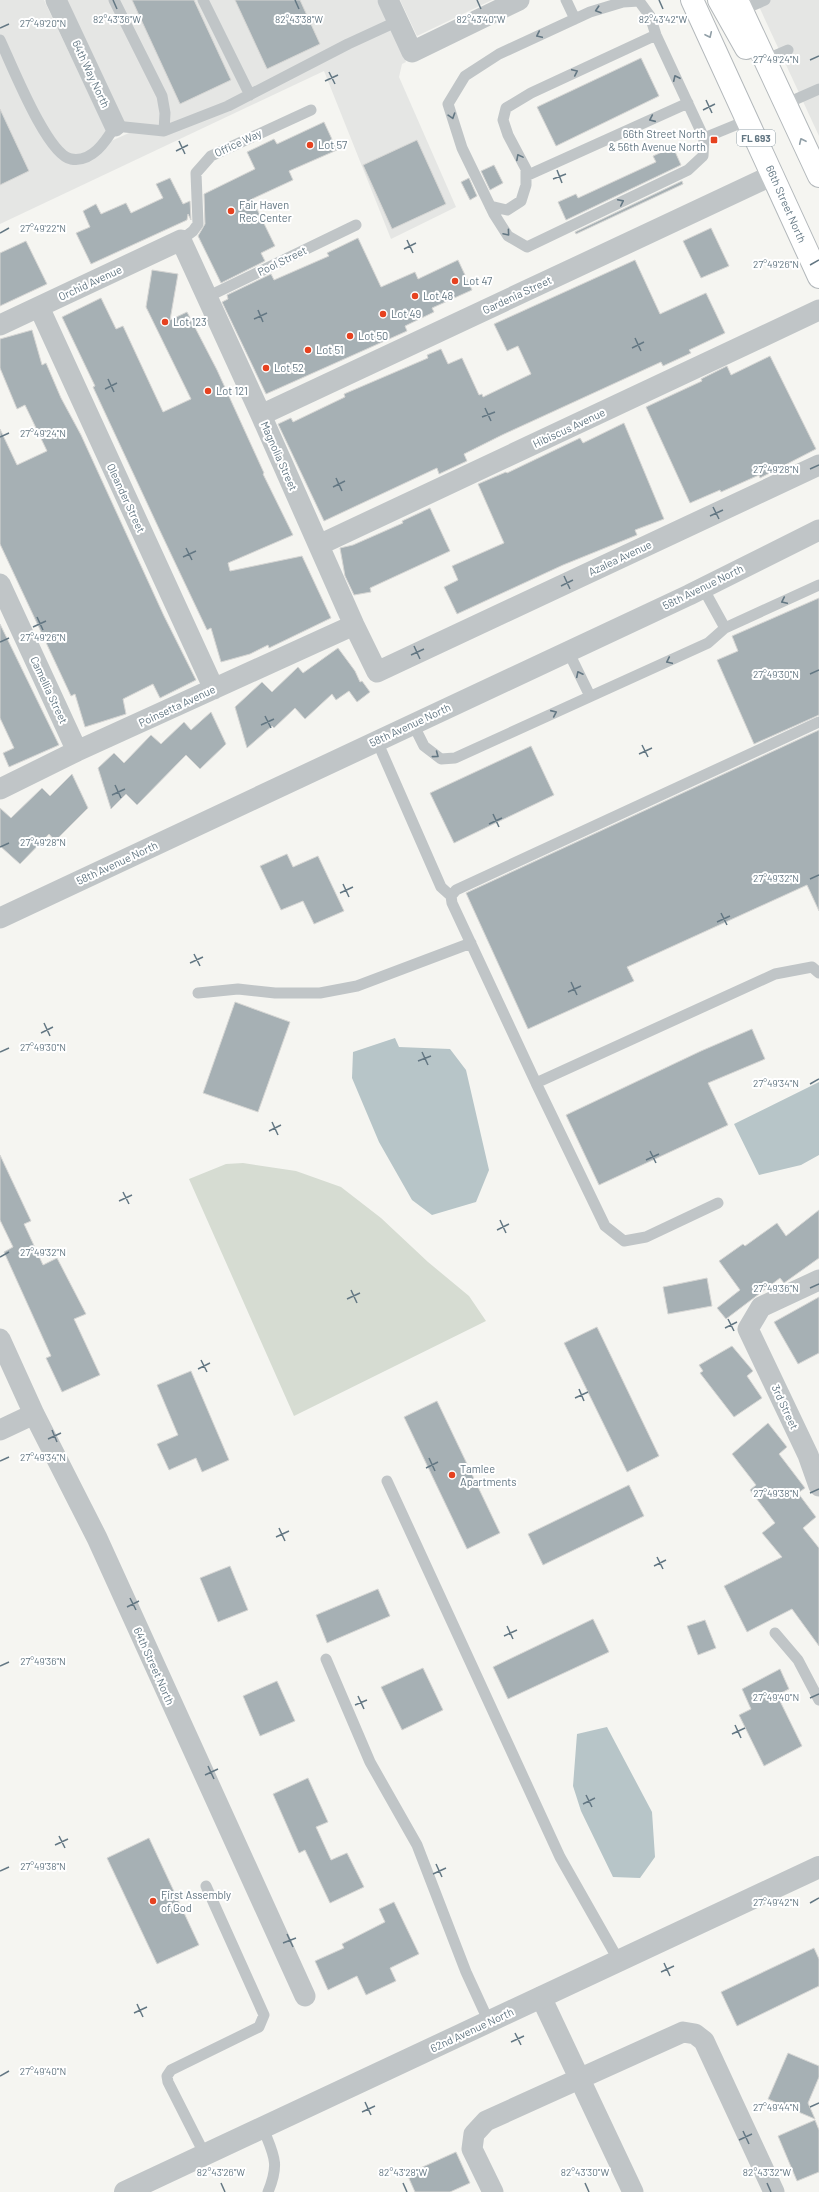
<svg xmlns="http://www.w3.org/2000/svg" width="819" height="2192" font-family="Barlow,sans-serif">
<rect width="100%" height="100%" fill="#f5f5f1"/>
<path fill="#e5e6e4" d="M0,0H44L111,141L129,133L67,0H377L406,62L402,64L399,77L456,207L391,239L324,71L0,224Z
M400,0H492L417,36Z
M756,0H819V136Z"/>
<path fill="#d6dcd2" d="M243,1163L296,1171L341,1187L381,1218L428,1262L469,1296L486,1321L294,1416L189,1179L226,1164Z"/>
<path fill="#b7c5c8" d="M395,1038L399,1047L450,1049L466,1070L489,1170L476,1202L432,1215L412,1200L379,1142L352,1078L353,1052Z
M819,1082V1155L801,1165L759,1175L734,1124Z
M607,1727L652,1812L655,1857L640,1878L613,1877L581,1811L573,1786L577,1734Z"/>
<path fill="#a6b0b4" stroke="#d6d6d4" d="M132,0H194L231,80L180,104Z
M235,0H300L320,44L267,69Z
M641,58L659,96L556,146L537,107Z
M0,109L29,171L0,185Z
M324,122L337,150L289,171L293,180L252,199L275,246L261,253L265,261L221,283L198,236L205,224L204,194L255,169L247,152L274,139L277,144Z
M417,140L446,204L392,229L363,165Z
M673,147L681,165L566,220L558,202L576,194L578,198L656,162L653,156Z
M494,165L503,183L490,190L481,171Z
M170,178L183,204L190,201L191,220L188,214L187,220L91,264L76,233L90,227L83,211L96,204L101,214L126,203L131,213L163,198L156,184Z
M469,178L477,196L470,200L461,182Z
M682,181L683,184L576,234L575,232Z
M711,228L729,266L701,278L683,241Z
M358,238L381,287L415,272L418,279L458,260L472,290L432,308L434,312L405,326L407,331L266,394L222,302L228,299L227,295L271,274L274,280L329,256L327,253Z
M26,241L47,284L0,306V253Z
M635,260L660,314L706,293L725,333L689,350L691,353L663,366L661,362L502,435L464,454L467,461L439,474L437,468L324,521L278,424L291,418L293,422L345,397L344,394L428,358L427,355L441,349L448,364L462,358L479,395L482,394L483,397L531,374L518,346L507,351L494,324Z
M152,270L178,274L170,320L187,312L217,370L264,473L263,474L293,535L228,563L230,571L302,556L331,618L269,648L268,645L250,654L221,662L211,628L207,630L161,533L93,387L95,386L62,317L101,298L116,329L123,326L163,412L191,399L146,307Z
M32,330L42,365L46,363L61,398L81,435L164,616L196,680L160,698L153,684L123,699L126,714L85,727L75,694L71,696L0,544V429L17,465L47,451L25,405L17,409L0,368V339Z
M770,356L816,449L760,478L759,475L721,492L720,490L690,503L646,407L702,381L701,379L727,366L731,375Z
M624,423L664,519L635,530L637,535L563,565L457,614L444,587L458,580L452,566L504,543L478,484L506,472L507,473L580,438L583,443Z
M430,508L450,551L370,588L371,592L354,595L345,576L340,548L353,545L403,523L402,521Z
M819,598V715L754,744L717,660L738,651L732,636Z
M0,624L59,745L9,767L3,753L14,748L0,718Z
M338,648L355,671L360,682L362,681L370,692L357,702L349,691L336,700L332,694L305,719L295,708L274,728L272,726L247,748L235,707L262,682L272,692L298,667L303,673Z
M211,712L226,744L200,769L186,755L137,805L126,794L111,809L98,768L114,753L124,763L151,735L161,744L184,722L191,730Z
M819,730V911L807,885L627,967L634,981L528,1029L466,893Z
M531,746L554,795L454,843L430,793Z
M72,774L88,808L55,841L49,834L20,864L0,846V808L11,818L42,788L50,796Z
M287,854L293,867L318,856L344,911L314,924L303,901L281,910L260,866Z
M235,1002L290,1022L258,1112L203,1093Z
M752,1029L765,1059L708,1083L728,1125L599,1185L566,1115L701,1051Z
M0,1155L31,1221L24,1224L43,1265L57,1258L86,1314L74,1319L100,1375L62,1392L46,1358L51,1356L4,1252L13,1247L0,1220Z
M819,1210V1258L784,1283L780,1278L726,1319L717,1308L740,1290L719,1261L743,1244L745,1246L777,1223L786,1236Z
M707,1278L712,1306L668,1314L663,1287Z
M819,1297V1353L798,1364L774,1322Z
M597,1327L659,1456L627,1472L564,1343Z
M732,1346L753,1371L747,1376L762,1398L734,1417L700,1373L703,1371L699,1365Z
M191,1371L229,1460L202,1472L196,1458L169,1470L157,1444L178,1435L157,1385Z
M437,1401L500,1533L467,1549L404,1417Z
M768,1423L787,1447L779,1454L805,1488L798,1493L816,1517L803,1528L819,1548V1646L792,1609L747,1632L724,1586L782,1557L762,1533L775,1523L750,1490L756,1485L732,1454Z
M629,1485L644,1516L543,1565L528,1534Z
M230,1566L248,1610L218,1622L200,1578Z
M378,1589L390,1616L327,1643L316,1615Z
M593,1619L609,1652L508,1699L493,1667Z
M705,1620L716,1648L698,1655L687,1626Z
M423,1668L443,1710L402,1730L381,1687Z
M780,1669L789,1689L777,1695L802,1746L764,1766L739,1715L751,1709L742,1689Z
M277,1681L295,1721L260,1736L243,1696Z
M308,1778L328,1822L316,1827L331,1860L347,1853L364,1887L330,1903L305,1850L299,1853L273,1794Z
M149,1838L199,1945L157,1964L107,1858Z
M394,1902L419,1954L390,1968L396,1981L366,1995L357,1976L328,1990L315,1961L344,1948L342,1944L385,1922L379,1909Z
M814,1948L819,1959V1986L737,2026L721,1992Z
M788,2053L819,2066V2077L808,2103L815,2119L768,2099Z
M815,2120L819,2130V2172L797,2181L778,2136Z
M456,2152L470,2183L450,2192H415L407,2174Z"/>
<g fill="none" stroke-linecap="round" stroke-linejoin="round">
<defs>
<path id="primary" d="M692,0L819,277
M719,0L746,48
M737,0L819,176"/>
</defs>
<use href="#primary" stroke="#b3b8bb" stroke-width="24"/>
<path stroke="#c0c5c7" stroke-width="11" d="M114,0L162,96L165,113L164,131
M203,0L250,95
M566,0L575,19
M742,10L765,0
M0,40C11,63 47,155 71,159C92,163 106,141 115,126L164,131L228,106L348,44L398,21
M765,60L788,50
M785,104L819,89
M704,138L656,35L650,16L639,1L623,2L590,12L499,54L465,76L448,104L462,148L494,214L508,236L527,247L688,170L703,156L704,138L748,120
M526,176L688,103
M490,206L507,210L521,201L526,185V169L508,135L503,120L506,108L531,93L656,35
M181,240L193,231L198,224L196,173L211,156L311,110
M207,297L356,225
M703,588L725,628
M568,651L590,696
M819,722L456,890L451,896L452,903L536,1083L775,974L812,967L819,973
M413,724L424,746L441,759L455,758L708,643L725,628L819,585
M377,741L441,887L451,896
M198,993L238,989L275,993H320L357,986L471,943
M536,1083L605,1226L624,1241L646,1237L718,1203
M387,1481L560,1857L619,1961
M775,1633L798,1660L819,1700
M326,1659L370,1762L417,1845L466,1972L489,2022
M263,2128C274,2156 280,2163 268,2192
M205,2155L168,2082L167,2076L171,2070L259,2027L264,2015L206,1886"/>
<path stroke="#c0c5c7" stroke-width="21" d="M56,0L115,126
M388,0L412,52L519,0
M39,307L214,689
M0,325L181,240L261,415L354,625L377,672L819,465
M261,415L773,175
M319,545L819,310
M0,584L77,751
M0,789L77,751L354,625
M0,918L689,595L819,530
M819,1280L761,1307L748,1329L808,1455L819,1486
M0,1339L34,1414L97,1538L305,1996
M0,1430L34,1414
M541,1997L633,2192
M493,2192L472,2149L474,2134L486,2121L683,2032L695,2034L704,2041L774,2192"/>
<path stroke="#c0c5c7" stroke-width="22" d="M125,2192L819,1867"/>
<use href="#primary" stroke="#fff" stroke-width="22"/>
</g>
<defs><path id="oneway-chevron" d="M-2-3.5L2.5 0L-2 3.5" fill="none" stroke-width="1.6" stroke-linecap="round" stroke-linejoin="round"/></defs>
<g stroke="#637783">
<use href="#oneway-chevron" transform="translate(598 10) rotate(162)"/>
<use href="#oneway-chevron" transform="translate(539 35) rotate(155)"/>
<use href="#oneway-chevron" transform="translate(575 72) rotate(-25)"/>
<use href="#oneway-chevron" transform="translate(676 78) rotate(-115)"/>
<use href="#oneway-chevron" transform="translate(452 116) rotate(72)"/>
<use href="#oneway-chevron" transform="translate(652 119) rotate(156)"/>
<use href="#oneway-chevron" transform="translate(519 157) rotate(-118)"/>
<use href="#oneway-chevron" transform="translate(621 202) rotate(-26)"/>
<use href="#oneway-chevron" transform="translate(507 233) rotate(50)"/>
<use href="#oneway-chevron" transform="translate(784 601) rotate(155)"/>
<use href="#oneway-chevron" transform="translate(669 661) rotate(155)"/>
<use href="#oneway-chevron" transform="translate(579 674) rotate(-116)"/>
<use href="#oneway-chevron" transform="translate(554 713) rotate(-24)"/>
<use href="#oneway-chevron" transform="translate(436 755) rotate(37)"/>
</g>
<g stroke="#92a0a8">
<use href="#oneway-chevron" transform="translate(709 35) rotate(65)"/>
<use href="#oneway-chevron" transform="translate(802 141) rotate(-115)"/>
</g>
<path fill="none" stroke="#637783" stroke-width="1.5" d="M113,0L117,9M295,0L299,9M477,0L481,9M659,0L663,9M0,28L9,24M810,60L819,56M329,72L335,84M325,81L338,75M706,100L712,113M703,110L715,104M179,141L185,154M176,151L188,145M557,170L562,183M553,179L566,174M0,233L9,228M407,240L413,253M404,249L416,243M810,265L819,260M258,310L263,322M254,319L267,313M635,338L641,351M632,348L644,342M108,379L114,392M105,389L117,383M485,408L491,421M482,417L495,412M0,437L9,433M810,469L819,465M336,478L342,491M333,487L345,481M713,507L719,519M710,516L723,510M186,548L192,560M183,557L196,551M564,576L570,589M561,586L573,580M37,617L43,630M33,627L46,621M0,642L9,638M414,646L420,659M411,655L424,649M810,674L819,670M265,716L271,728M261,725L274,719M642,745L648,757M639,754L652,748M115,785L121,798M112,795L125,789M493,814L499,827M489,824L502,818M0,847L9,843M810,879L819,875M343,884L349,897M340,893L353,887M721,913L727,925M717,922L730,916M194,954L200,966M190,963L203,957M571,982L577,995M568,992L581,986M44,1023L50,1036M41,1033L53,1027M0,1052L9,1048M422,1052L428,1065M418,1061L431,1056M810,1084L819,1079M272,1122L278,1135M269,1131L281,1125M650,1151L656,1163M646,1160L659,1154M123,1192L129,1204M119,1201L132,1195M500,1220L506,1233M497,1230L509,1224M0,1257L9,1252M810,1288L819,1284M351,1290L357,1303M347,1299L360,1293M728,1319L734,1331M725,1328L737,1322M201,1360L207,1372M198,1369L210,1363M579,1389L584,1401M575,1398L588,1392M52,1430L57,1442M48,1439L61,1433M429,1458L435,1471M0,1461L9,1457M426,1468L438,1462M810,1493L819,1489M279,1528L285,1541M276,1537L289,1531M657,1557L663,1569M654,1566L666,1560M130,1598L136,1610M127,1607L139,1601M507,1626L513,1639M504,1636L517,1630M0,1666L9,1662M358,1696L364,1709M810,1698L819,1694M355,1705L367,1700M735,1725L741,1738M732,1734L745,1728M208,1766L214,1779M205,1775L218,1769M586,1795L592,1807M583,1804L595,1798M59,1836L65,1848M55,1845L68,1839M436,1864L442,1877M0,1871L9,1867M433,1874L446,1868M810,1903L819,1898M287,1934L293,1947M283,1943L296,1938M664,1963L670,1976M661,1972L674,1966M137,2004L143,2017M134,2013L147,2007M515,2033L521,2045M511,2042L524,2036M0,2076L9,2071M365,2102L371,2115M810,2107L819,2103M362,2112L375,2106M743,2131L749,2144M739,2140L752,2134M221,2183L225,2192M403,2183L407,2192M585,2183L589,2192M767,2183L771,2192"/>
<g fill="#e64220" stroke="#fff" stroke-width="1.5">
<rect x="710" y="136" width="8" height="8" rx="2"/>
<circle cx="310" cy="145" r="4"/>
<circle cx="231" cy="211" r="4"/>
<circle cx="455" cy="281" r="4"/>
<circle cx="415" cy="296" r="4"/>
<circle cx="383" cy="314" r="4"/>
<circle cx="165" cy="322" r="4"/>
<circle cx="350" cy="336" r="4"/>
<circle cx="308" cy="350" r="4"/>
<circle cx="266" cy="368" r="4"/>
<circle cx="208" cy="391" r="4"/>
<circle cx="452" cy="1475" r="4"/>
<circle cx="153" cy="1901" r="4"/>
</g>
<g text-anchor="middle" stroke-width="4" stroke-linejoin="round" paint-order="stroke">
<rect fill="#fff" stroke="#92a0a8" stroke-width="1" x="737" y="130" width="38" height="16" rx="3"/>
<g font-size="10" font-weight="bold" fill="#637783">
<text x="756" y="142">FL 693</text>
</g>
<g font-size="11" fill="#637783" stroke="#fff">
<text transform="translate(91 74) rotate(65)" y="4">64th Way North</text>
<text transform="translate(238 143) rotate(-25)" y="4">Office Way</text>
<text transform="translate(786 204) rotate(66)" y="4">66th Street North</text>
<text transform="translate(282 261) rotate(-26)" y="4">Pool Street</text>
<text transform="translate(90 283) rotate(-25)" y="4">Orchid Avenue</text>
<text transform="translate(517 295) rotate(-25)" y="4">Gardenia Street</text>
<text transform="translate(569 428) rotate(-25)" y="4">Hibiscus Avenue</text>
<text transform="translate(279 456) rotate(66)" y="4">Magnolia Street</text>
<text transform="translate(126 498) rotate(65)" y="4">Oleander Street</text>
<text transform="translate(620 558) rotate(-25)" y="4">Azalea Avenue</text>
<text transform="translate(703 587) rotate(-26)" y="4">58th Avenue North</text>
<text transform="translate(49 690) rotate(65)" y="4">Camellia Street</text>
<text transform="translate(177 706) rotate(-25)" y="4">Poinsetta Avenue</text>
<text transform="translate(410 725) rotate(-25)" y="4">58th Avenue North</text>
<text transform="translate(117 863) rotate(-25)" y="4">58th Avenue North</text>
<text transform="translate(785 1407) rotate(65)" y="4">3rd Street</text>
<text transform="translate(154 1666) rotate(66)" y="4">64th Street North</text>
<text transform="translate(472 2030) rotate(-25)" y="4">62nd Avenue North</text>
</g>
<g font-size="11" fill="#637783" stroke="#fff" text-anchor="start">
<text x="706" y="138" text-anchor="end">66th Street North<tspan x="706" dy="13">&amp; 56th Avenue North</tspan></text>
<text x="318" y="149">Lot 57</text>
<text x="239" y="209">Fair Haven<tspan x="239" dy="13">Rec Center</tspan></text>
<text x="463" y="285">Lot 47</text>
<text x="423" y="300">Lot 48</text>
<text x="391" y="318">Lot 49</text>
<text x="173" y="326">Lot 123</text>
<text x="358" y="340">Lot 50</text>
<text x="316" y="354">Lot 51</text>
<text x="274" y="372">Lot 52</text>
<text x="216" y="395">Lot 121</text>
<text x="460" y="1473">Tamlee<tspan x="460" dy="13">Apartments</tspan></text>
<text x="161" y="1899">First Assembly<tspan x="161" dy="13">of God</tspan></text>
</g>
</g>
<g font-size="10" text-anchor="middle" fill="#637783" stroke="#fff" stroke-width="4" stroke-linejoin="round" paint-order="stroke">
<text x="117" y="23">82°43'36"W</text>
<text x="299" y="23">82°43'38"W</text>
<text x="481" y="23">82°43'40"W</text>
<text x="663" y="23">82°43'42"W</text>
<text x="43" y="27">27°49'20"N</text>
<text x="776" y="63">27°49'24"N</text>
<text x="43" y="232">27°49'22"N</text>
<text x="776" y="268">27°49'26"N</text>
<text x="43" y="437">27°49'24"N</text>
<text x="776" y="473">27°49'28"N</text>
<text x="43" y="641">27°49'26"N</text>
<text x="776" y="678">27°49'30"N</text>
<text x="43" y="846">27°49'28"N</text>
<text x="776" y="882">27°49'32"N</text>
<text x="43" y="1051">27°49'30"N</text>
<text x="776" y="1087">27°49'34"N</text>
<text x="43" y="1256">27°49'32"N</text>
<text x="776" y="1292">27°49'36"N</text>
<text x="43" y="1461">27°49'34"N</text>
<text x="776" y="1497">27°49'38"N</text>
<text x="43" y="1665">27°49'36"N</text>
<text x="776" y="1701">27°49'40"N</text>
<text x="43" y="1870">27°49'38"N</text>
<text x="776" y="1906">27°49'42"N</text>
<text x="43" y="2075">27°49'40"N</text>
<text x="776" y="2111">27°49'44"N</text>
<text x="221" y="2176">82°43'26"W</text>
<text x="403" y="2176">82°43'28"W</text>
<text x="585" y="2176">82°43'30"W</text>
<text x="767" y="2176">82°43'32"W</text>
</g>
</svg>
